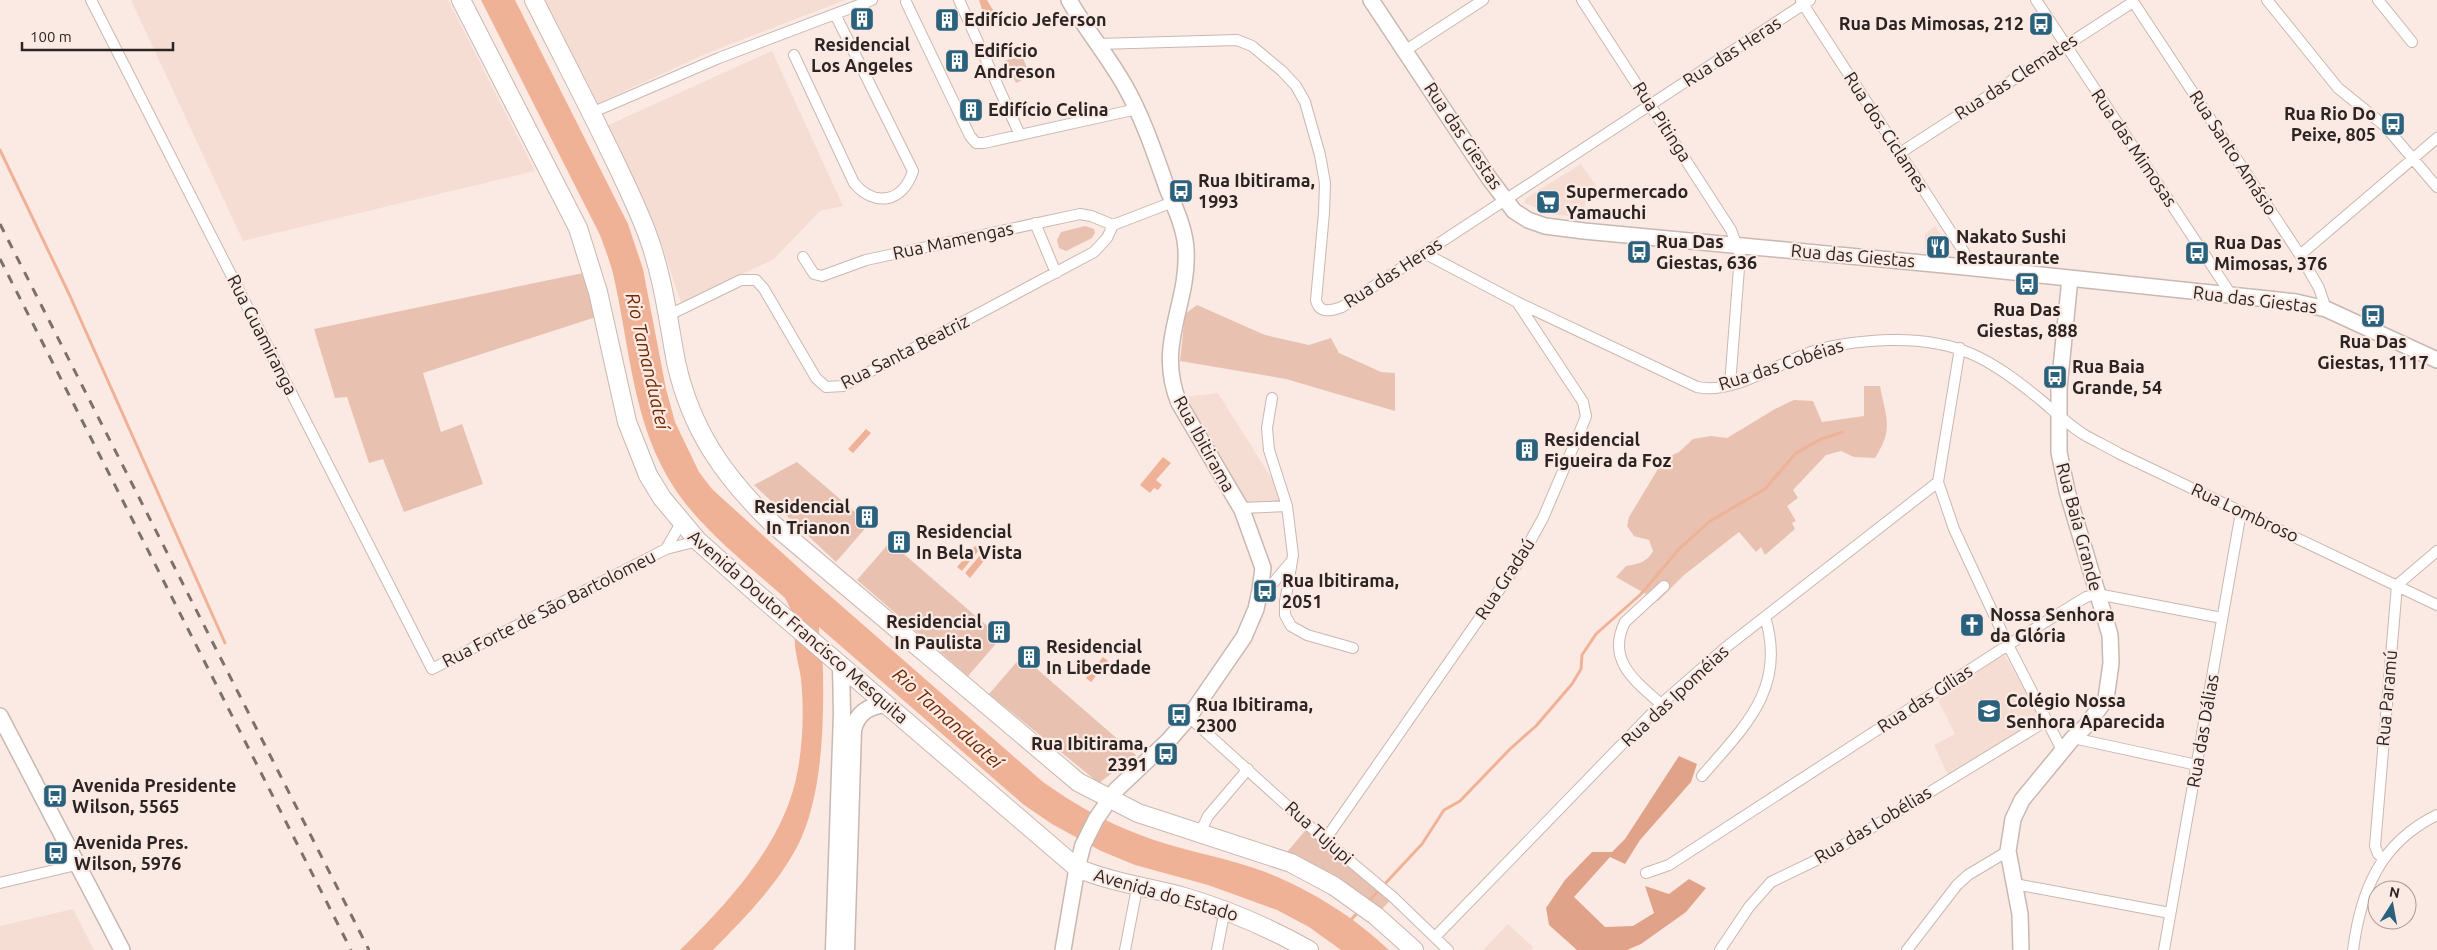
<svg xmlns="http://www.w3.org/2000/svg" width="2437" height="950" font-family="Ubuntu,sans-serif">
<rect width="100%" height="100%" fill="#fbeae3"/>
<path fill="#f6ddd3" d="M131,0H448L535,171L243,241Z
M545,0H845L708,53L598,103Z
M772,51L843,206L820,211L774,259L681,303L658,233L604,127Z
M1581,164L1597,187L1587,190L1583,218L1551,214L1524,203L1526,198Z
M1935,226L1950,248L1937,251L1925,249V234Z
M1218,393L1274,482L1282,503L1248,517L1183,397Z
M2004,654L2040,718L1948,775L1934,745L1955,734L1938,700Z
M73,909L94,950H0V926Z
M1508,924L1533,947L1531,950H1483Z"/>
<path fill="#e8c1b0" d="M1021,54L1031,76L1016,83L1005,61Z
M1085,226L1094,229L1095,233L1092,238L1066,251L1059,248L1057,240L1061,232Z
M583,273L596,317L423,373L441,432L462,424L483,484L404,512L383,459L369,463L347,397L335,398L314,329Z
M1197,305L1265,335L1309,345L1331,338L1339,353L1381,372L1395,373V411L1286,379L1180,361L1185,314Z
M1864,386H1880C1886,419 1894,428 1875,458L1854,457L1841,451L1826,455L1793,490L1798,498L1787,506L1796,521L1792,523L1795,529L1765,555L1761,547L1756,552L1739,532L1684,575L1658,601L1616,577L1626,566C1639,564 1647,562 1653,551L1649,540L1634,536L1627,526L1629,517L1664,459L1679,452L1693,439L1711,436L1727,438L1775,409L1794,400L1813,401L1822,422L1864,416Z
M797,462L869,524L836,562L754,485Z
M890,542L1001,638L968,676L857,580Z
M1022,656L1136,755L1099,783L989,694Z
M1310,825L1393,897L1376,916L1281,859Z"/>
<path fill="#e0a288" d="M1679,756L1697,764L1691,782L1640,840L1625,864L1610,857L1574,897L1605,927L1633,926L1654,913L1645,886L1669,894L1689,879L1706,888L1686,912L1641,944L1627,950H1577L1549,925L1546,908L1565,880L1592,852H1612L1625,839Z"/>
<path fill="#f0b297" d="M481,0H515L628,224L643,269L666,389L675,422L699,472L712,489L812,580L1043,782C1074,804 1107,823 1143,836C1180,850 1219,856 1257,869C1305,886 1352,915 1389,950H1341L1309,927L1277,910L1208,885L1135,865L1101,851L1052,824L1024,805L819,627C819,642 823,658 823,673C824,727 822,799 797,847C776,886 744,919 713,950H680C730,901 786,841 798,769C803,741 804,708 801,679C800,670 797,661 796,653C793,631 797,618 785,598C747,564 703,531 675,489C633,426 630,349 614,278C611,264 605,249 600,235Z
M979,0H987L996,15L985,19Z
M866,429L871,433L853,453L848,449Z
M1163,457L1171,463L1156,480L1162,485L1158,490L1154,488L1150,493L1140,485Z
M975,546L979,550L962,571L957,567Z
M982,553L987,557L970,578L965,573Z
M1103,657L1108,661L1091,682L1086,678Z"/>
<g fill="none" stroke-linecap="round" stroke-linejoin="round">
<path stroke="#f0b297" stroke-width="3" d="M0,150L70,296L225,643
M1367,903L1422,844L1444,810L1460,801L1510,749L1536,726L1572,684L1581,669L1582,655L1596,634L1641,594L1680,548L1710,521L1765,489L1796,453L1821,439L1843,432
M1348,923L1359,911"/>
<defs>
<path id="minor" d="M91,0L432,669L666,549L698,541
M959,0L1020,135
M1582,0L1731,230L1740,255L1730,385
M2036,0L2232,296
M2132,0L2300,255L2319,288L2326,309
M2267,0L2338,88L2385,126L2437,187
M2378,0L2412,42
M1801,1L1964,252L1965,267
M906,2L970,136L976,143H984L1137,109
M1098,44L1237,40L1252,46L1282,71L1296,86L1305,102L1320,155L1325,183L1324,213L1316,300C1319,314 1331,311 1342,307L1810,0
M1406,50L1483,0
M794,55L854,183C875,208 903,202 913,171L835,14
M591,113L719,58L872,0
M1900,153L2133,2
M1035,223L1056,273
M1424,253L1517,302L1697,387C1733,395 1780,362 1814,351C1839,343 1863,341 1889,340C1957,338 1991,359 2042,401C2055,412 2068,424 2083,434C2095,441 2108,447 2120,454L2437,605
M2300,255L2437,138
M803,257L814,274L822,276L866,260L1080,214L1091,216L1113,225
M669,315L741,280H756L764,289L816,378L826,387L843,386L1094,252L1107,238L1113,225L1173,202
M1960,348L1938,482L1954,529L2008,645L2062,750
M1272,398L1267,428L1269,450L1287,506L1293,555L1285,602V615L1291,626L1307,635L1353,648
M1241,508L1287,506
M666,549L681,523
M1260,588L1274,582L1289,564
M1661,704C1635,681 1606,660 1625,622L1664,586
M1189,717L1325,840L1393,897L1448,950
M2073,738L2197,765
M1702,776C1745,726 1787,688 1765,617
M1200,833L1208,816L1248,769
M1325,840L1518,563L1543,518L1583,424L1586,416L1583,402L1517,302
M2384,859L2378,854L2375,846L2397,585L2437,551
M1646,873L1669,865L2008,645L2086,597L2097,594L2222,618
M0,883L76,865
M2015,884L2170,913
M1436,936L1661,704L1725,648L1938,482
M1125,950L1137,888
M1217,950L1225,909
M1720,950L1749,907L1771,882L1827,855L2046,721
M1907,950L1957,885L1968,875L2008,851
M2164,950L2241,512
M2353,950C2361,890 2380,843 2437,815"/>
<path id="secondary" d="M1371,0L1489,178L1514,211L1528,220L1545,226L1584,231L1965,267L2296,302L2326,309L2437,360
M0,716L122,950
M1063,950L1077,868L1083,845L1096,819L1116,790L1169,740L1189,717L1244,637L1256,609L1260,590L1263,568L1242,510L1179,403C1155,344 1189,306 1186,250C1185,228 1175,208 1167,188C1155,154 1143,118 1125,86C1108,56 1086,30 1069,0
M2021,950L2020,914L2008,851L2013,819L2022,800L2073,738L2086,726L2106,699L2111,663L2110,635L2067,491L2059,452V388L2070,278"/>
<path id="primary" d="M834,950L842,713L841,665
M846,950L853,730C857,713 868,706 886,704"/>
<path id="trunk" d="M461,0L578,228L598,292L627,422L648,475L662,498L698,541L754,591L1077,868C1111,882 1146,887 1181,896C1226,909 1268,927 1309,950
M534,0C559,50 585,99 609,149C623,178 637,206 648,236C663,277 668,319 676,362C691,430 724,477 774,525L1078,782L1138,813L1291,863L1334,886L1376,916L1414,950"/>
</defs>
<use href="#minor" stroke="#c8b8b1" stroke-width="12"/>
<use href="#secondary" stroke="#c8b8b1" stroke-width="18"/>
<use href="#primary" stroke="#c8b8b1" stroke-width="19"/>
<use href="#trunk" stroke="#c8b8b1" stroke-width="20"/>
<use href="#minor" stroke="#fff" stroke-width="10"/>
<use href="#secondary" stroke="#fff" stroke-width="15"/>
<use href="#primary" stroke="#fff" stroke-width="16"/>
<use href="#trunk" stroke="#fff" stroke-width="18"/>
<path stroke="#7b706c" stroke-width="3" stroke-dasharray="9 9" stroke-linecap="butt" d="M0,224L369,950
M0,259L351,950"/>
</g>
<defs>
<symbol id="building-square" viewBox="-11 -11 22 22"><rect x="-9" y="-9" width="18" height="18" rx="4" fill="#2a617c" stroke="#fbeae3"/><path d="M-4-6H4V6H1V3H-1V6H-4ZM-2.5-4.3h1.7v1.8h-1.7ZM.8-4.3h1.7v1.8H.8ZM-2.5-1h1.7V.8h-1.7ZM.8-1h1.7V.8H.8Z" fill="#fff"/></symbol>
<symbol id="bus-square" viewBox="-11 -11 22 22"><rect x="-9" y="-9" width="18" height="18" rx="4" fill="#2a617c" stroke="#fbeae3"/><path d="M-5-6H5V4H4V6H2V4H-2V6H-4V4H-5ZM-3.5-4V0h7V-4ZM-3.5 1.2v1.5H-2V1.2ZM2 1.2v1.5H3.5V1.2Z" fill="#fff"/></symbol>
<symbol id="supermarket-square" viewBox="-11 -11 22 22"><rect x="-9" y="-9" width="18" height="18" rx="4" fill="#2a617c" stroke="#fbeae3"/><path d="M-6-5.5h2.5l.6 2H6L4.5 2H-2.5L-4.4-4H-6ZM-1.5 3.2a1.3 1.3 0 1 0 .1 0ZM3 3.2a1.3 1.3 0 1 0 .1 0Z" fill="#fff"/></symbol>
<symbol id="restaurant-square" viewBox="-11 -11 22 22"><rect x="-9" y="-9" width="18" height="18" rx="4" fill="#2a617c" stroke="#fbeae3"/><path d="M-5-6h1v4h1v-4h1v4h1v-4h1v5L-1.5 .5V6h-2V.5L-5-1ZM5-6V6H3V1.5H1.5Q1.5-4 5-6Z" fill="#fff"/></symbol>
<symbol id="church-square" viewBox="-11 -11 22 22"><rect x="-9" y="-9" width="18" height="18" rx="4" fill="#2a617c" stroke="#fbeae3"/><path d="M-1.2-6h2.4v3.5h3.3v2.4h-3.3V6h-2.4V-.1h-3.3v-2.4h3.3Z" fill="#fff"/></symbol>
<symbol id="school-square" viewBox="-11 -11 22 22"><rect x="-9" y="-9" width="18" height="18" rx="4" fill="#2a617c" stroke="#fbeae3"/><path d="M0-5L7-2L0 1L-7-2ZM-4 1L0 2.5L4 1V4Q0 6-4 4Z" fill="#fff"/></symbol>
</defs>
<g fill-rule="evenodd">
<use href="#building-square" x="848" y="5" width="28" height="28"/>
<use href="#building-square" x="933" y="6" width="28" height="28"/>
<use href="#bus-square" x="2027" y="10" width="28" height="28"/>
<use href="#building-square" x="943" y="47" width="28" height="28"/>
<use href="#building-square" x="957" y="96" width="28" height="28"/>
<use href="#bus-square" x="2379" y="110" width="28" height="28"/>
<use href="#bus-square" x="1167" y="177" width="28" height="28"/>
<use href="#supermarket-square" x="1534" y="188" width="28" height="28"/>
<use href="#restaurant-square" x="1924" y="233" width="28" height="28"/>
<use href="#bus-square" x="1625" y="238" width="28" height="28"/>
<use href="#bus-square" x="2183" y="239" width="28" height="28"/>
<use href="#bus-square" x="2013" y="270" width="28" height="28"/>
<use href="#bus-square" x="2359" y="302" width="28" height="28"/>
<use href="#bus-square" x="2041" y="363" width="28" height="28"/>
<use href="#building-square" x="1513" y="436" width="28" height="28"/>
<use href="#building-square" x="853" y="503" width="28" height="28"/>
<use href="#building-square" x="885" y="528" width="28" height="28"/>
<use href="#bus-square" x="1251" y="577" width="28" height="28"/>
<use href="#church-square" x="1958" y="611" width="28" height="28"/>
<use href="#building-square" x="985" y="618" width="28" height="28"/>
<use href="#building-square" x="1015" y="643" width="28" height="28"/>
<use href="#school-square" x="1975" y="697" width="28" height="28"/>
<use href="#bus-square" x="1165" y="701" width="28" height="28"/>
<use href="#bus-square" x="1152" y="740" width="28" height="28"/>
<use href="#bus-square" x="41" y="782" width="28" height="28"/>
<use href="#bus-square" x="42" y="839" width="28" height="28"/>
</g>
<g text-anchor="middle" stroke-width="4.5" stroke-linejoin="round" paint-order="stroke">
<g font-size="18" font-weight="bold" fill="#2b2422" stroke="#fbeae3" text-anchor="start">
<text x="964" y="26">Edifício Jeferson</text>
<text x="2024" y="30" text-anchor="end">Rua Das Mimosas, 212</text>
<text x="862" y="51" text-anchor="middle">Residencial<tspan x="862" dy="21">Los Angeles</tspan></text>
<text x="974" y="57">Edifício<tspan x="974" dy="21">Andreson</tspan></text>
<text x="988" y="116">Edifício Celina</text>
<text x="2376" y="120" text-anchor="end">Rua Rio Do<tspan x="2376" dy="21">Peixe, 805</tspan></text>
<text x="1198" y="187">Rua Ibitirama,<tspan x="1198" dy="21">1993</tspan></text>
<text x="1566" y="198">Supermercado<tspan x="1566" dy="21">Yamauchi</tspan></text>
<text x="1956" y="243">Nakato Sushi<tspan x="1956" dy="21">Restaurante</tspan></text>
<text x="1656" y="248">Rua Das<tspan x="1656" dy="21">Giestas, 636</tspan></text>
<text x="2214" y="249">Rua Das<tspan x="2214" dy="21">Mimosas, 376</tspan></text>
<text x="2027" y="316" text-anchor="middle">Rua Das<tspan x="2027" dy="21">Giestas, 888</tspan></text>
<text x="2373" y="348" text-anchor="middle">Rua Das<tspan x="2373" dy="21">Giestas, 1117</tspan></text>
<text x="2072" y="373">Rua Baia<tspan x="2072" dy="21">Grande, 54</tspan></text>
<text x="1544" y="446">Residencial<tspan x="1544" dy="21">Figueira da Foz</tspan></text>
<text x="850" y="513" text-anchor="end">Residencial<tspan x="850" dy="21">In Trianon</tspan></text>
<text x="916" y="538">Residencial<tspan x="916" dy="21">In Bela Vista</tspan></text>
<text x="1282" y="587">Rua Ibitirama,<tspan x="1282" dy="21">2051</tspan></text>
<text x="1990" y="621">Nossa Senhora<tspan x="1990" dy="21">da Glória</tspan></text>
<text x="982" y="628" text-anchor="end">Residencial<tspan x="982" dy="21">In Paulista</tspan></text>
<text x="1046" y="653">Residencial<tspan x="1046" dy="21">In Liberdade</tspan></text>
<text x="2006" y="707">Colégio Nossa<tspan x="2006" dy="21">Senhora Aparecida</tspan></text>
<text x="1196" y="711">Rua Ibitirama,<tspan x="1196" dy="21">2300</tspan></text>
<text x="1148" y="750" text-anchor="end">Rua Ibitirama,<tspan x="1148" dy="21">2391</tspan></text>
<text x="72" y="792">Avenida Presidente<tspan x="72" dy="21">Wilson, 5565</tspan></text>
<text x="74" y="849">Avenida Pres.<tspan x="74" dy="21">Wilson, 5976</tspan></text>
</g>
<g font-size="18" fill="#2b2422" stroke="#fbeae3">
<text transform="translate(1732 52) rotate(-33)" y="6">Rua das Heras</text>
<text transform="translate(2016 77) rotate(-33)" y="6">Rua das Clemates</text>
<text transform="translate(1662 122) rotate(57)" y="6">Rua Pitinga</text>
<text transform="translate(1886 132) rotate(57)" y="6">Rua dos Ciclames</text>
<text transform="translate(1463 136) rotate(56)" y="6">Rua das Giestas</text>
<text transform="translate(2134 148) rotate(56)" y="6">Rua das Mimosas</text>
<text transform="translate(2233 153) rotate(57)" y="6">Rua Santo Amásio</text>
<text transform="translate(953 241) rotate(-12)" y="6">Rua Mamengas</text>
<text transform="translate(1853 256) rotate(5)" y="6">Rua das Giestas</text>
<text transform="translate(1393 273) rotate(-33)" y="6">Rua das Heras</text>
<text transform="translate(2255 300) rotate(7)" y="6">Rua das Giestas</text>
<text transform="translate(262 335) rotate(63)" y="6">Rua Guamiranga</text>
<text transform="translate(905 352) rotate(-27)" y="6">Rua Santa Beatriz</text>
<text transform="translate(1781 365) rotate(-18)" y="6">Rua das Cobéias</text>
<text transform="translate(1204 444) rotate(61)" y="6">Rua Ibitirama</text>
<text transform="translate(2245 513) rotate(25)" y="6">Rua Lombroso</text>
<text transform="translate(2079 527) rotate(75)" y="6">Rua Baía Grande</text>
<text transform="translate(1505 579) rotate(-57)" y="6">Rua Gradaú</text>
<text transform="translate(549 609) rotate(-27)" y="6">Rua Forte de São Bartolomeu</text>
<text transform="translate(798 627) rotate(41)" y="6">Avenida Doutor Francisco Mesquita</text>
<text transform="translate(1675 696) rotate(-43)" y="6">Rua das Ipoméias</text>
<text transform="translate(2387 698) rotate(-85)" y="6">Rua Paramú</text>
<text transform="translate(1925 699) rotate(-33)" y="6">Rua das Gílias</text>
<text transform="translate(2203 731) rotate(-80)" y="6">Rua das Dálias</text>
<text transform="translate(1873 825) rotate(-31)" y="6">Rua das Lobélias</text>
<text transform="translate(1319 833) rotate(42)" y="6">Rua Tujupi</text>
<text transform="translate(1166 895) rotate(16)" y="6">Avenida do Estado</text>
</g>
<g font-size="19" font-style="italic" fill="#702800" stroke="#fbeae3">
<text transform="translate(648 361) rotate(77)" y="7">Rio Tamanduateí</text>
<text transform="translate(948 718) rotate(42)" y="7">Rio Tamanduateí</text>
</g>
</g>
<g transform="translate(2392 905) rotate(11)"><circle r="24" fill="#fbeae3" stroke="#a89b96"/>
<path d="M0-4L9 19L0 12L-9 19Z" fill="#2a617c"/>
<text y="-8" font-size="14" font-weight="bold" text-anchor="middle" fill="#2b2422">N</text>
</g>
<path d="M22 42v8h151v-8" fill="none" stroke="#2b2422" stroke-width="2.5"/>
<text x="30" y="42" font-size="15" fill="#2b2422" stroke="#fbeae3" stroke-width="4" paint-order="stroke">100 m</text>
</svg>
